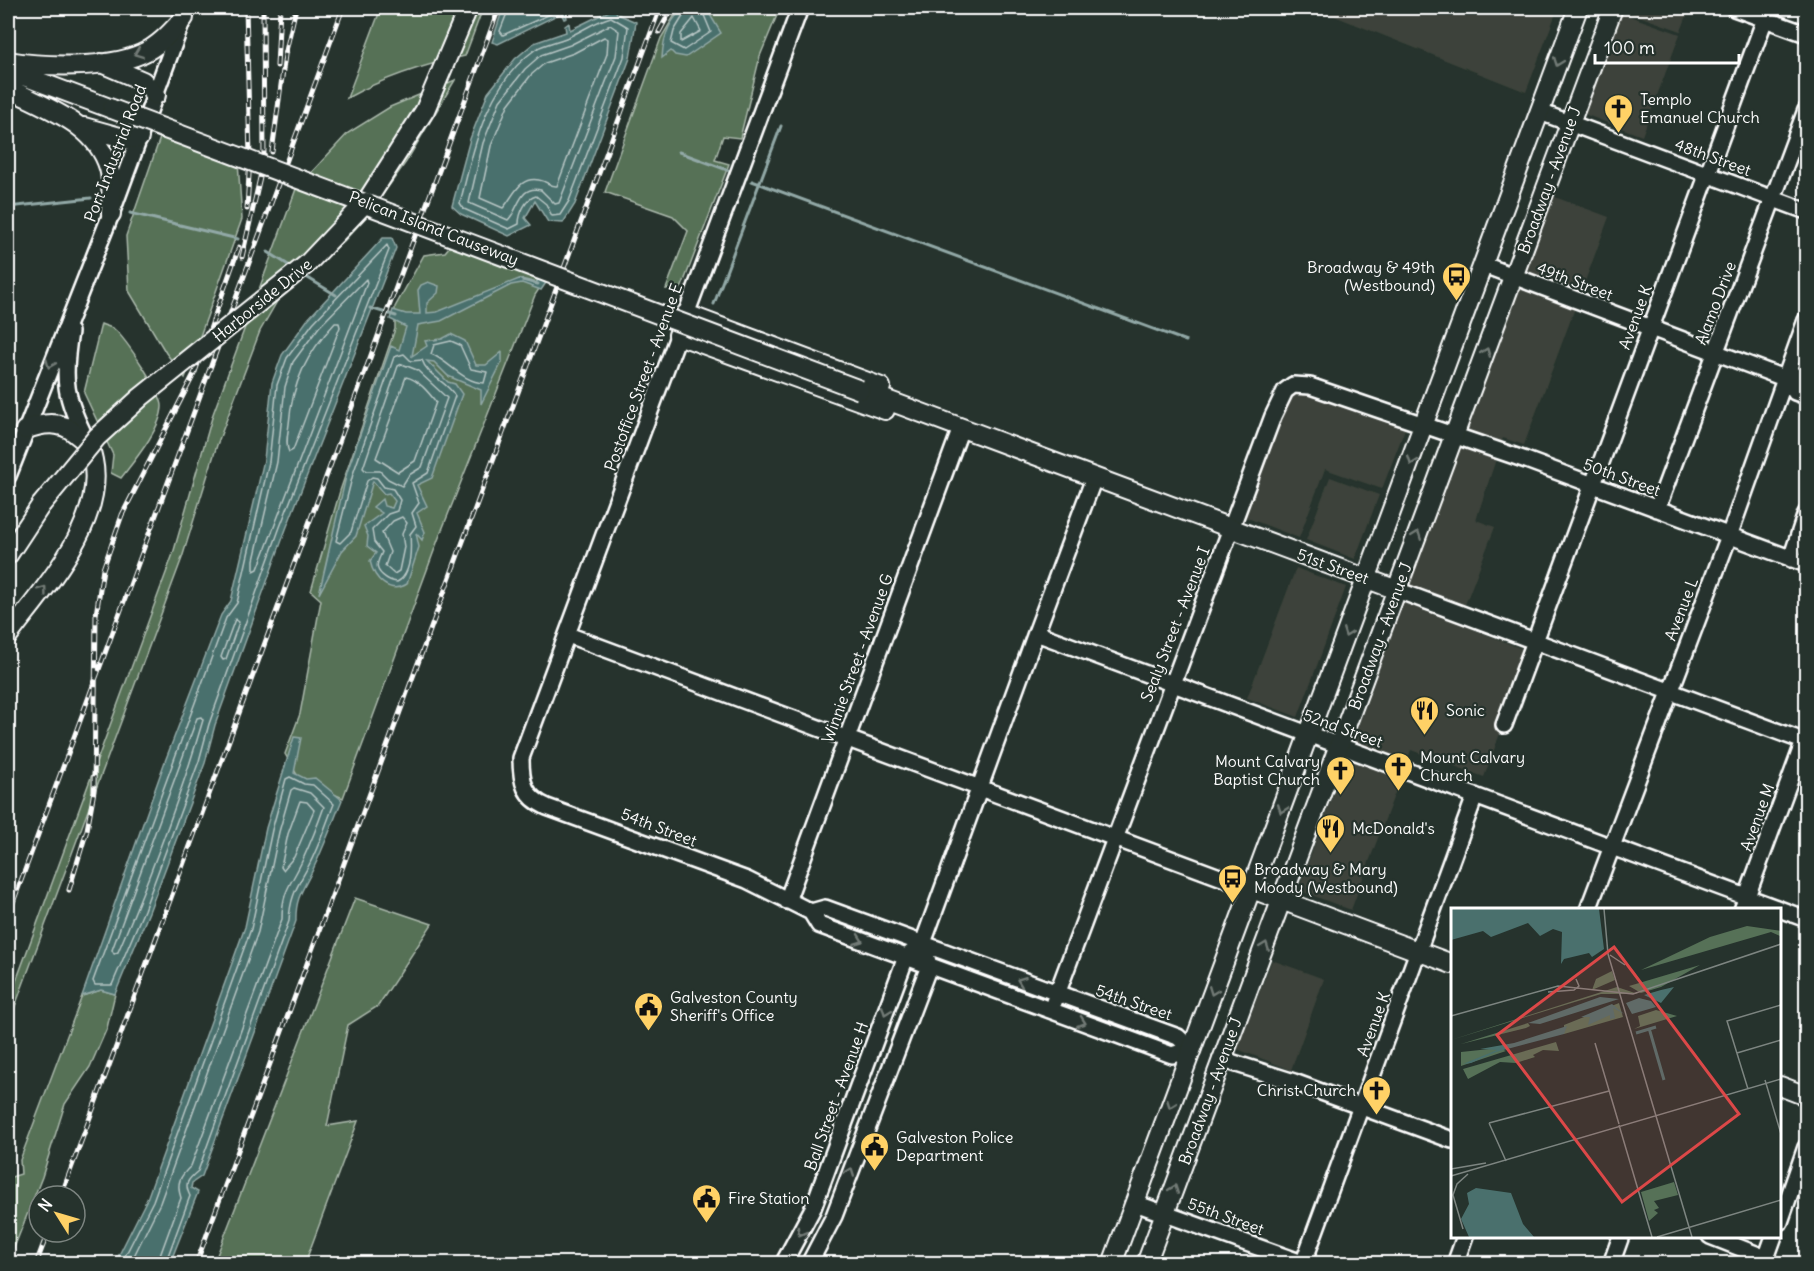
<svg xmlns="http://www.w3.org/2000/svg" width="1814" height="1271" font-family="Delius,sans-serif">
<rect width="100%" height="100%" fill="#26332d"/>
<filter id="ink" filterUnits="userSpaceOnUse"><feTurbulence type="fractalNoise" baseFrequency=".0167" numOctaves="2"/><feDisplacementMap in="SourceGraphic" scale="12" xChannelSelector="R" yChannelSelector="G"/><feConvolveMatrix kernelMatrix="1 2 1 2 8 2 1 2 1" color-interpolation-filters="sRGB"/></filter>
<g filter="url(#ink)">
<path fill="#3c433a" d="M1314,8H1558L1526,92Z
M1623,8H1690L1681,31L1622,10Z
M1621,13L1680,34L1642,136L1584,114Z
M1552,196L1609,217L1524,445L1503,438L1476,520L1495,527L1458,623L1530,652L1484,777L1411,750L1351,910L1298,890Z
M1291,390L1405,429L1382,489L1325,469L1299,538L1242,516Z
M1330,477L1379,495L1355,559L1306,540Z
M1296,568L1346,587L1298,717L1247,698Z
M1272,960L1324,979L1291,1070L1237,1049Z"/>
<path fill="#567157" stroke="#aab8ab" stroke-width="1.5" d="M381,8H483L465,56C422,65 385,77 347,98Z
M679,8H780L760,56L740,138L723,136L715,160L729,164L681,289H666L688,231L673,216L605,192L661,38Z
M455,80L406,162L368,215L344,241L279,298L260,331L217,445L182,558L8,1025V1003L173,554L213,414L296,189L348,133L390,107Z
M161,135L238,162L242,219L185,378L166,353L129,291L126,236Z
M460,234L552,269L535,295L438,540L343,798L300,780L285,754L300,714L321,600L311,591L340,491L395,329V307L424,255L445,252Z
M101,324C105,326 111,327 114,329C125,338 163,394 162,407C161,429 134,461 121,478L111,473L113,455L84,393Z
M355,898L432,924L378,1006L348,1025L327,1126L358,1121L305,1263H214Z
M101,990L115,994L107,1028L90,1067L65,1104L42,1177L8,1263V1187L11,1177L21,1174L20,1160L82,996Z"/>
<path fill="#4a706d" stroke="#92a9a7" stroke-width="1.5" d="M503,8H579L566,13L567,18L564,19L561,13L498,44L492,42Z
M615,8L617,14L636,22L630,58L575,204L563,223L548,222L535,201L525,218L531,225L509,236L461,214L452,206L470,139L488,93L515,59L534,43L566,32L565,26L569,23L570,30Z
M685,8H706L721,33L686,57L675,55L671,51L662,58C663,39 669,19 685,8Z
M383,238H392L396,248L286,529L215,725L205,763L149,912L115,994L101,990L82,996L164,764L221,615L231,601L264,460L272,383L282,355L308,319Z
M544,271L552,274L541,290L522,283L511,285L441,321L418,325L412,356L427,346L425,341L442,339L451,334L465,341L476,365H486L502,352V362L481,404V390L448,376L434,362L427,361L448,382L455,384L462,394L432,478L417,485L427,506L417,513L425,532L422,540L416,533L419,547L407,584C389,595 374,579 370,561L376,553L367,546L368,536L364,526L382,513L373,507L382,499L384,506L392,508L395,501L389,493L384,494L373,481L356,536L342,551L319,594L347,472L391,346L399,350L406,327L390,319L393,310L406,314H420L418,290L421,285L428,282L439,286L438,293L427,303V313L437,312L519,279L535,284Z
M294,737L301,738L294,773L306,779L315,778L342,800C333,822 325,844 315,865C306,886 295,895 296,921L202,1176L192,1183L191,1188L198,1192L170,1263H115L147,1199L245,927L266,828Z"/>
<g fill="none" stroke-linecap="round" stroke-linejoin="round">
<path stroke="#b7c6c5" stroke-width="1.5" d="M509,8L500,31L503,35L564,8
M688,8L674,31L671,43L684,50L711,32L701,8
M611,17L628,27L624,57L569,201L560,215L552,216L546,204L536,196C525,199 519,214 519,224L509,229L464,209L460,203C474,148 486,84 536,49C544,44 556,42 566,38C581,32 595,21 611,17Z
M694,18L701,31L681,42V34Z
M610,25L619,31L616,56L559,203L555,204L541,190C519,184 519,210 508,220L469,203L483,143L500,101L525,69L541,55L570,45Z
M604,37L608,39L607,54L557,186C551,187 547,181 539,180C519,176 514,196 503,208L480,198L491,146L508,105L531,75L545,63L574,53Z
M387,245L389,250L280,527L209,724L199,761L144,910L112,985H95L93,981L226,618L237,603L269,462L277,385L287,358L313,323Z
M366,279L367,283L258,569L254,571V560L277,462L285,387L293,362L319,327Z
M335,323H339L340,327L293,450L289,452C285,444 288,433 289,424C292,383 307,353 335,323Z
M451,341L460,345L471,369L487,372L484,383C462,382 449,361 431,354L434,345Z
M404,354L411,361L422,360C427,376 448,382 455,396L428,473L412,483L419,503L412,513L416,526L410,534C411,547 412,575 397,582C388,581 374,572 378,562C379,558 381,555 382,552L374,542L372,530L388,514L397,511L400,500L393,489L384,487L377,478L372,477L367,481L351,532L340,543L336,541L353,474L394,357Z
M402,364L417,370L447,398L422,467L409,475L402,486L388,479L380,471H366L363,468L398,366Z
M406,377C418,379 429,393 436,402L415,461L398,472L376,458Z
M402,517L407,523L402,534L404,547L399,571L394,574L385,566L390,552L382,533L393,521Z
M235,619L239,622L226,659L223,660L221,657Z
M201,717L203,720C180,799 150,877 118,952L114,954L112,950L197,718Z
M300,801L307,802L314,810L294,857L283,870L281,867L288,834Z
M121,1264L153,1201L251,929L272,830L286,779L290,777L304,784L313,785L334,804C326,824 319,846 309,865C298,886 290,895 289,921L198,1171C187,1180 184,1184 190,1196L165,1264
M130,1264L160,1203L258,932L279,832L291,790L294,788L310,793L324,807C318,824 311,842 303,859C292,884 282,889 282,919L191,1166C180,1176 176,1183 181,1198L157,1264"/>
<path stroke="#92a9a7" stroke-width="3" d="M679,152L730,171
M752,181L1186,341
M8,207L91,198
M130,213L238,239
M268,252L293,268
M303,275L336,295
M522,280L538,284
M714,304L781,126
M370,308L396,316"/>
<defs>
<path id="minor" d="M800,8L521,758C521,782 524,797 547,807L747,880L811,912L819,925L1172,1055L1191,1049L1178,1037L825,908L811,912
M1734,8L1806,34
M1540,112L1806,211
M1484,265L1789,380L1795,392L1806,396
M70,332C62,381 65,398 87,441
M1789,380L1797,376L1806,380
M8,476L111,214L187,8
M1657,509L1806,110
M1791,559L1806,513
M1397,590L1806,742
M1036,633L1094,478
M568,635L1252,889
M1504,725L1769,8
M787,901L961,428
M1588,910L1729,536L1806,320
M1742,910L1806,736
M1054,1002L1273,416L1285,391L1293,385L1310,386L1526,460L1806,564
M1221,1059L1294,1082L1452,1140
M1135,1203L1305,1264
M1780,1222L1806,1147
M1710,1236L1766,1258
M783,1264L813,1208L906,957L923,943L1036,633L1806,919
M809,1264L834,1216L929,966L927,958
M1303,1264L1475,796
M1455,1264L1465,1236
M1611,1264L1621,1236
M1764,1264L1774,1236"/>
<path id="major" d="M8,61C44,67 106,69 141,54C159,46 171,32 184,18
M101,63L143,81L156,95
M8,70L112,109
M8,88C45,108 96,123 109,168C113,182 111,200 111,214
M84,127L127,139L139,138
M366,202L425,110L468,8
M686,314L881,387
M678,335L885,410
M860,390L1397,590
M8,555L41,505
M8,636C42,590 106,522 93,460C92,456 91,450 89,446C86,442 80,437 76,434C61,420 42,423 25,430
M1252,889L1452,964
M1780,1086L1806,1096
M1112,1264L1578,8
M1146,1264L1613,8"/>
</defs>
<use href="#minor" stroke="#fff" stroke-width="20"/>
<use href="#major" stroke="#fff" stroke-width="22"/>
<use href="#minor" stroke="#26332d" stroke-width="15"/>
<use href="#major" stroke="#26332d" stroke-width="18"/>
<defs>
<path id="rail" d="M246,8L250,157L247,209
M659,32L672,8
M277,66L280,8
M272,152L285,55L296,8
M242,257L264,160L263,8
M69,890L87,830L94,791L96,615L103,569L122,515L195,372L239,247
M8,916L343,8
M61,1196L499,8
M36,1264L48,1232
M196,1264L660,8"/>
</defs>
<use href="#rail" stroke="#fff" stroke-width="5"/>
<use href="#rail" stroke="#26332d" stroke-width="3" stroke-dasharray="9" stroke-linecap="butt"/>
<defs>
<path id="major-bridge" d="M112,109L860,390
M41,505L97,437L141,397L307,264L366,202"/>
</defs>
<use href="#major-bridge" stroke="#fff" stroke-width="22" stroke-linecap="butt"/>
<use href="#major-bridge" stroke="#26332d" stroke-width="18"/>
</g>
<defs><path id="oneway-chevron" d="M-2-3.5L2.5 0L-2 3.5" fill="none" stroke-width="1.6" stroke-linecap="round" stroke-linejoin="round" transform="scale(1.5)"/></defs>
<g stroke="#727a76">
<use href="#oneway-chevron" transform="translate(138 53) rotate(159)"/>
<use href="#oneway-chevron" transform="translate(1558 62) rotate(110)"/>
<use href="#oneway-chevron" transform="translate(1486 352) rotate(-70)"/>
<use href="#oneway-chevron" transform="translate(50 364) rotate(112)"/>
<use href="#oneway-chevron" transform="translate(1412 461) rotate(110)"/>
<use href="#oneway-chevron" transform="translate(1417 535) rotate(-69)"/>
<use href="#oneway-chevron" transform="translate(43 590) rotate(-53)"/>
<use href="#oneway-chevron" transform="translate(1347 633) rotate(111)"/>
<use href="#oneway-chevron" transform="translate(1282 809) rotate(110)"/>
<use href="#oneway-chevron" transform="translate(859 940) rotate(20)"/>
<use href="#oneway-chevron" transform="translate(1265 946) rotate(-69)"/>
<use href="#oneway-chevron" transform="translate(1021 981) rotate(-159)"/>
<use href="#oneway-chevron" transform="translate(1213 991) rotate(111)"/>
<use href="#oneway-chevron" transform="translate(886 1011) rotate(111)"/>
<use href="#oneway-chevron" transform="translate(1082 1022) rotate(20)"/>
<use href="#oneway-chevron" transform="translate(1171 1104) rotate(110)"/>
<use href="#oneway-chevron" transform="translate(850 1172) rotate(-70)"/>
<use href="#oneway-chevron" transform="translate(1174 1189) rotate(-70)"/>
<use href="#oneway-chevron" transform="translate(801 1232) rotate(119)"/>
</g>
</g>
<defs>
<symbol id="church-pin" viewBox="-11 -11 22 30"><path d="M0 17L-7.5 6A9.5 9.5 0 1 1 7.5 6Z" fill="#ffd166" stroke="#26332d"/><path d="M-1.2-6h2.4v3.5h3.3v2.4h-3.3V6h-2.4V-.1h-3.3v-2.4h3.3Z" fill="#111"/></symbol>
<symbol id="bus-pin" viewBox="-11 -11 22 30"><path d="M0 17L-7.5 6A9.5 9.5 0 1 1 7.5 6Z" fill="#ffd166" stroke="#26332d"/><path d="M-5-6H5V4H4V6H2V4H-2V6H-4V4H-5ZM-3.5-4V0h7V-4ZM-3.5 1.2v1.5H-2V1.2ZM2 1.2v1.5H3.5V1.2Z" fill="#111"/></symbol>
<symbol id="restaurant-pin" viewBox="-11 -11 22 30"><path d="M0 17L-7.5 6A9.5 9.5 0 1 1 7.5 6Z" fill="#ffd166" stroke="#26332d"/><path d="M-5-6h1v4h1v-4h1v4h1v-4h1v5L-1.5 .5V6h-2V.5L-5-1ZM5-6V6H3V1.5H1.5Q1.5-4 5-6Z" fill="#111"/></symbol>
<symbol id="civic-pin" viewBox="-11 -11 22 30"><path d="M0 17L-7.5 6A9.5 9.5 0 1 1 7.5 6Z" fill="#ffd166" stroke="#26332d"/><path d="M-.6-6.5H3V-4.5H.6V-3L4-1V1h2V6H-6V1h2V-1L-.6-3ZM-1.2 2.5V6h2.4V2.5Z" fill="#111"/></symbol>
</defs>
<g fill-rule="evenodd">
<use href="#church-pin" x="1602" y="92" width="33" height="45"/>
<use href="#bus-pin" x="1440" y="260" width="33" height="45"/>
<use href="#restaurant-pin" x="1408" y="694" width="33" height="45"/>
<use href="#church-pin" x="1382" y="750" width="33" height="45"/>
<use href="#church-pin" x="1324" y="754" width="33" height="45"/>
<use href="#restaurant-pin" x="1314" y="812" width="33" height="45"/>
<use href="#bus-pin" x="1216" y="862" width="33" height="45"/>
<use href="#civic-pin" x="632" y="990" width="33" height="45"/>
<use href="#church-pin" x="1360" y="1074" width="33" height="45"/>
<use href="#civic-pin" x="858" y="1130" width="33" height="45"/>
<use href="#civic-pin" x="690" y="1182" width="33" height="45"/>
</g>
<g text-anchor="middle" stroke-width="4.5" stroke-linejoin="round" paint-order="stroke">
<g font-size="16" fill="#fff" stroke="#26332d" text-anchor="start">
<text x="1640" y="105">Templo<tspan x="1640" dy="18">Emanuel Church</tspan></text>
<text x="1435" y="273" text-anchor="end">Broadway &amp; 49th<tspan x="1435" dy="18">(Westbound)</tspan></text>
<text x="1446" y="716">Sonic</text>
<text x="1420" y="763">Mount Calvary<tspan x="1420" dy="18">Church</tspan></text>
<text x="1320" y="767" text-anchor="end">Mount Calvary<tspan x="1320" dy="18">Baptist Church</tspan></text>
<text x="1352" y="834">McDonald's</text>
<text x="1254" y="875">Broadway &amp; Mary<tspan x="1254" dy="18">Moody (Westbound)</tspan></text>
<text x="670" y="1003">Galveston County<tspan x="670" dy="18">Sheriff's Office</tspan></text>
<text x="1356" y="1096" text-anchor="end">Christ Church</text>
<text x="896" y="1143">Galveston Police<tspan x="896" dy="18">Department</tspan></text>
<text x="728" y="1204">Fire Station</text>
</g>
<g font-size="16" fill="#fff" stroke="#26332d">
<text transform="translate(115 153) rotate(-69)" y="6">Port Industrial Road</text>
<text transform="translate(1713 157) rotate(20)" y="6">48th Street</text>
<text transform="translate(1549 180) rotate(-70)" y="6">Broadway - Avenue J</text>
<text transform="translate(434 228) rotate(21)" y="6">Pelican Island Causeway</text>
<text transform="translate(1575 281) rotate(21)" y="6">49th Street</text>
<text transform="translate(262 300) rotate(-39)" y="6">Harborside Drive</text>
<text transform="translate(1715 303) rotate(-69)" y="6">Alamo Drive</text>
<text transform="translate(1635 317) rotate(-70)" y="6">Avenue K</text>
<text transform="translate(643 377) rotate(-70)" y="6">Postoffice Street - Avenue E</text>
<text transform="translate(1622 477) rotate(20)" y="6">50th Street</text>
<text transform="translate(1333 566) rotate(20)" y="6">51st Street</text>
<text transform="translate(1681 609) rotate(-69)" y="6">Avenue L</text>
<text transform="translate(1175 624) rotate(-69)" y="6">Sealy Street - Avenue I</text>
<text transform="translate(1380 636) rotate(-70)" y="6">Broadway - Avenue J</text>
<text transform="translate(857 658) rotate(-70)" y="6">Winnie Street - Avenue G</text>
<text transform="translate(1343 728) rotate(20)" y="6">52nd Street</text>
<text transform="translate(1757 817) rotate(-70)" y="6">Avenue M</text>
<text transform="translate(659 827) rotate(21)" y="6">54th Street</text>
<text transform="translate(1134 1002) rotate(19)" y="6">54th Street</text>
<text transform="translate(1373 1024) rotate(-70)" y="6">Avenue K</text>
<text transform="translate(1210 1091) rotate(-70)" y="6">Broadway - Avenue J</text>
<text transform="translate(836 1096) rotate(-70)" y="6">Ball Street - Avenue H</text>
<text transform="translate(1226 1216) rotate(20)" y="6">55th Street</text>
</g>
</g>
<g transform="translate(1451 908)">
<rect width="330" height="330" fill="#26332d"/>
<path d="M296,18L330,23L329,28L320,24L190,62L259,29ZM249,57L210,79L190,85L178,78ZM161,63L164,72L141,82L145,71ZM166,79L187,86H150L0,132ZM168,95L172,109L113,126V117ZM205,102L226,108L183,121L189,118L187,108ZM77,115L79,118L75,120L10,136ZM105,134L108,143L92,142L82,147L84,149L65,155L49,154L17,171L12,161ZM48,140L55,143L10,158V144ZM223,274L227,287L203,293L208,300L203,302L207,305L198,313L190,284Z" fill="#567157"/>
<path d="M0,1H148L153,41L141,49L138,45L113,51L110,56L111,24L102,21L89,28L77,15L40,29L32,23L0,32ZM223,79L210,95L193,87L210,82ZM149,89L168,91L89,116L77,115ZM188,90L200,93L205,99L181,106L175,95ZM161,96L173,106L162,100L164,110L159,111V107L137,117L139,109H130ZM116,118L113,126L45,144L20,155L12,156L46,142L29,141L63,135ZM25,280L60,285L72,316L83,329H18L10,311L18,296L16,285Z" fill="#4a706d"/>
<path fill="none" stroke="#4a706d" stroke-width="3" d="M198,120L213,172M185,125L205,119"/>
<path fill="none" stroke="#7d8581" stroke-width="1.5" d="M153,1L157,46L205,208M159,47L174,57M97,84L123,82L128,78L125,71M0,108L107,78L182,86L330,36M144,135L168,216M286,145L330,132M314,172L330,226M297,181L276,113L330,97M205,208L241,329M38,215L158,183M38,215L55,253M168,217L201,329M0,261L35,255M0,268L330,171M12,321L2,287L6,276L17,266M206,329L330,292"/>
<path fill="#dc4848" fill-opacity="0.15" stroke="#dc4848" stroke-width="3" d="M163,39L288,206L171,294L46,127Z"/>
<rect width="330" height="330" fill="none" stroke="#fff" stroke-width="3"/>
</g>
<rect width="1814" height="1271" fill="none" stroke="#26332d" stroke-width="30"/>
<rect x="15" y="15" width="1784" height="1241" fill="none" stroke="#fff" stroke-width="2" filter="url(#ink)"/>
<g transform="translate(57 1214) rotate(307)"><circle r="28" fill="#26332d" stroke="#7d8581" stroke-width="1.5"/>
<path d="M0-4.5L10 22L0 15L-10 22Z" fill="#ffd166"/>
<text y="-9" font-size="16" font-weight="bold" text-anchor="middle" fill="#ffffff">N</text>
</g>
<path d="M1595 54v9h144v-9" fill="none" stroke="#ffffff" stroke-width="3"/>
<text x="1604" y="54" font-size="18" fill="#ffffff" stroke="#26332d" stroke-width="4.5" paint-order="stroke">100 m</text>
</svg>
